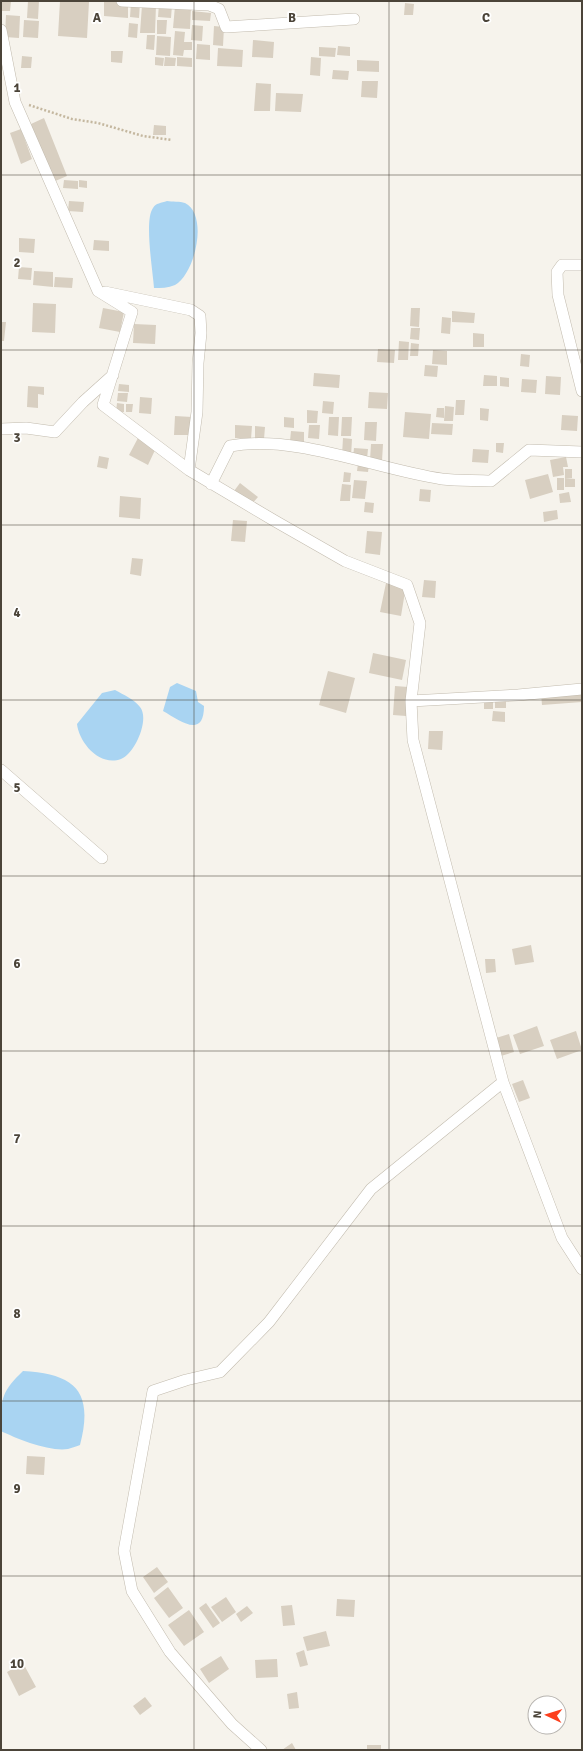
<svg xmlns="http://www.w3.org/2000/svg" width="583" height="1751" font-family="Signika,sans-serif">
<rect width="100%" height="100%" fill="#f6f3ec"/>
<path fill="#a9d4f2" d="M167,201C172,202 180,201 185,203C209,215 195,274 175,285C168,288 161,288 154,288C153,272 144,220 153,208C156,203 161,203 167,201Z
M177,683L196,691L198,702L204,706C204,740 179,720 163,711L170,687Z
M115,690C124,695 134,699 140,707C150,719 135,754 121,759C99,767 79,742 77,724L102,693Z
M23,1371C75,1374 94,1391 80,1445C77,1446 72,1448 68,1449C50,1452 17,1439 1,1431C1,1400 0,1393 23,1371Z"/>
<path fill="#d8cfc1" d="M1,1H11L10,11H1Z
M28,1H39L38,19L27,18Z
M60,1L89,2L87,38L58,36Z
M104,1L128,3V18L104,16Z
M131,3H140L139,18L130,17Z
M405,3L414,4L413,15H404Z
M159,4L172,5L171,18L158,17Z
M142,5H156L155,33H140Z
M175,6L191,7L190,29L173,28Z
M192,11L211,13L210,21L192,20Z
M6,15L20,16L19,38L5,37Z
M24,20L39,21L38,38L23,37Z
M157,20H167L166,34H157Z
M129,23L138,24L137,38L128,37Z
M192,25L203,26L202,41L191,40Z
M214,26L224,27L223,46L213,45Z
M175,31L185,32L184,42H192V50H184L183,56L173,55Z
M147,35H155L154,50L146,49Z
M157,36L171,37L170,56L156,55Z
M253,40L274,42L273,58L252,57Z
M197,44L210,45V60L196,59Z
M338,46L350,47V56L337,55Z
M319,47L336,48L335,57L319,56Z
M218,48L243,50L242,67L217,66Z
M111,51H123L122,63L111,62Z
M22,56L32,57L31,68H21Z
M155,57L164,58L163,66L155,65Z
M165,57L176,58L175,66H164Z
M177,57L192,58V67L177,66Z
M311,57L321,58L320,76L310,75Z
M357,60L379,61V72L357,71Z
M333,70L349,71L348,80L332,79Z
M362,81H378L377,98L361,97Z
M256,83L271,84L270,111H254Z
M276,93L303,94L301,112L275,111Z
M44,118L67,176L53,182L31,124Z
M154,125L166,126V135H153Z
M21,129L32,159L21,164L10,133Z
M64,180L78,181V189L63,188Z
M79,180L87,181V188L79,187Z
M69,201L84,202L83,212L68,211Z
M19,238L35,239L34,253L19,252Z
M94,240L109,241V251L93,250Z
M19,267L32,268L31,280L18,279Z
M34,271L53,272V287L33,285Z
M55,277L73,278L72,288L54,287Z
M33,303L56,304L55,333L32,332Z
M103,308L124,312L120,332L99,328Z
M411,308H420L419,327L410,326Z
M452,311L475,313L474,323L452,322Z
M442,317L451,318L450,334L441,333Z
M1,322H6L4,341H1Z
M134,324L156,325L155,344L133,343Z
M411,328H420L419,340L410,339Z
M473,333L484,334V347H473Z
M399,341L409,342L408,360H398Z
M411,343L419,344L418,356H410Z
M378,349L395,350L394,363L377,362Z
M433,350L447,351V365L432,364Z
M521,354L530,355L529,367L520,366Z
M425,365L438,366L437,377L424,376Z
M314,373L340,375L339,388L313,386Z
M484,375L497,376V386H483Z
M546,376L561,377L560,395L545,394Z
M500,377L509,378V387L500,386Z
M522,379L537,380L536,393L521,392Z
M119,384L129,385V392L118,391Z
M28,386L44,387V395L38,394V408L27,407Z
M369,392L388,393L387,409L368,408Z
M118,393H128L127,402L117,401Z
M140,397L152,398L151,414L139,413Z
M456,400H465L464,415H455Z
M323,401L334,402L333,414L322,413Z
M117,403L124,404V412H116Z
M126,404H133L132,412H126Z
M445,406L454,407L453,421H444Z
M437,408H444V418L436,417Z
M480,408L489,409L488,421L480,420Z
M307,410L318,411L317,423H307Z
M405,412L431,414L429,439L403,437Z
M562,415L578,416L577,431L561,430Z
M175,416L192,417L191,435H174Z
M284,417L294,418V428L284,427Z
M329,417H339L338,436L328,435Z
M342,417H352L351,436H341Z
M365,422H377L376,441L364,440Z
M432,423L453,424L452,435L431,434Z
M235,425L252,426L251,439L235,438Z
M309,425H320L319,439L308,438Z
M255,426L265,427L264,439H255Z
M291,431L304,432V442L290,441Z
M138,438L156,448L148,465L129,455Z
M343,438L352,439L351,456L342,455Z
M496,443H504L503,453L496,452Z
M371,444H383L382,461L370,460Z
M354,448L368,449L367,459L353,458Z
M473,449L489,450L488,463L472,462Z
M99,456L109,458L107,469L97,467Z
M566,457L568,467H563L564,475L553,477L550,460Z
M358,463L369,464L368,472L357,471Z
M565,469H572V478H565Z
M344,472L351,473L350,482H343Z
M548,474L553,492L530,499L525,480Z
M557,478H564V490H557Z
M565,478L575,479V487H565Z
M354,480L367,481L365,499L352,498Z
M240,483L258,497L251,505L234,491Z
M342,484L351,485L350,501H340Z
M420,489L431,490L430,502L419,501Z
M569,492L571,502L560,503L559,494Z
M120,496L141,498L140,519L119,517Z
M365,502L374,503L373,513L364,512Z
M557,510L558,519L544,522L543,512Z
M233,520L247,521L245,542L231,541Z
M367,531L382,532L380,555L365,553Z
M132,558L143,559L141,576L130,574Z
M424,580L436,581L435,598L422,597Z
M386,583L406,586L401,616L380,612Z
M373,653L406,660L402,680L369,673Z
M328,671L355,678L346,713L319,705Z
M395,686L408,687L406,716L393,715Z
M582,691V702L542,705L541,694Z
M495,699H506V708H495Z
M484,700H493V709H484Z
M493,711L505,712V722L492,721Z
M429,731H443L442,750L428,749Z
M531,945L534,962L515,965L512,949Z
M485,959H495L496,972L486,973Z
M537,1026L544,1046L520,1054L513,1035Z
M576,1031L582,1050L557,1059L550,1040Z
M509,1034L514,1052L501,1056L496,1038Z
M523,1080L530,1098L519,1102L512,1084Z
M27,1456L45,1457L44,1475L26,1474Z
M157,1567L168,1582L154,1593L143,1577Z
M168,1587L183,1608L169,1618L154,1598Z
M226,1597L236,1612L222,1622L211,1607Z
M337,1599L355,1600L354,1617L336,1616Z
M206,1603L220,1623L213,1628L199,1608Z
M292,1605L295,1625L283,1626L281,1606Z
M247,1606L253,1613L241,1622L236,1614Z
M189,1610L204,1632L184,1646L168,1625Z
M326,1631L330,1646L307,1651L303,1637Z
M304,1650L308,1665L300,1667L296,1653Z
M221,1656L229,1669L209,1683L200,1669Z
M277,1659L278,1677L256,1678L255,1660Z
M23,1663L36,1687L19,1696L7,1672Z
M297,1692L299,1708L289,1709L287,1694Z
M145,1697L152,1706L140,1715L133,1706Z
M292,1743L296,1750H282Z
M367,1745H381V1750H367Z"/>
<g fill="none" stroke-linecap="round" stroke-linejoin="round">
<defs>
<path id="minor" d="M122,1L209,5L219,9L226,27L354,19
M1,30L15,102L98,291L132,312L103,405L189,470L275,521L345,561L407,585L420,623L411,701L413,740L503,1082L562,1238L582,1269
M582,265H562L557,272L558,295L582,391
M105,292L191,310L200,316L201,333L198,363L197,412L189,470
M1,429L26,428L55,432L83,402L113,375
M211,484L230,446C296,434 375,469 442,479C458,481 475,480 491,481L529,450L582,452
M411,701L518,695L582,689
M1,770L102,858
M261,1750L232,1724L170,1652L132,1591L124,1551L153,1391L186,1380L220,1372L269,1322L371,1189L503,1082"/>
</defs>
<use href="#minor" stroke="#c2bbae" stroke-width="12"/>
<path stroke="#c4b79f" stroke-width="2.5" stroke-dasharray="2 2" stroke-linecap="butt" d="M29,105L72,119L98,123L143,136L172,140"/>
<use href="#minor" stroke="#fff" stroke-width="11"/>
</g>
<path fill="none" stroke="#4b4439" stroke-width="1" stroke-opacity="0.55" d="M194,1V1750M389,1V1750M1,175H582M1,350H582M1,525H582M1,700H582M1,876H582M1,1051H582M1,1226H582M1,1401H582M1,1576H582"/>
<g font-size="13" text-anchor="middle" font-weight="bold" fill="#4b4439" stroke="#fff" stroke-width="3.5" stroke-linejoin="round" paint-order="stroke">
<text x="97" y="22">A</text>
<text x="292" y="22">B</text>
<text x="486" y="22">C</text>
<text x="17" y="92">1</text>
<text x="17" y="267">2</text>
<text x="17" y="442">3</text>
<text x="17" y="617">4</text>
<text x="17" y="792">5</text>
<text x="17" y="968">6</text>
<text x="17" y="1143">7</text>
<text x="17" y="1318">8</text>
<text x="17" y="1493">9</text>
<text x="17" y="1668">10</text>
</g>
<rect width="583" height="1751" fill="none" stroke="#4b4439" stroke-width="4"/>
<g transform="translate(547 1715) rotate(274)"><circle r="19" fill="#ffffff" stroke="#b7b4b0"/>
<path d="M0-3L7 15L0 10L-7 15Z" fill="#fc3f1d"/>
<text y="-6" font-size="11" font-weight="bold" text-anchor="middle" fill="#4b4439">N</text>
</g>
</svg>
